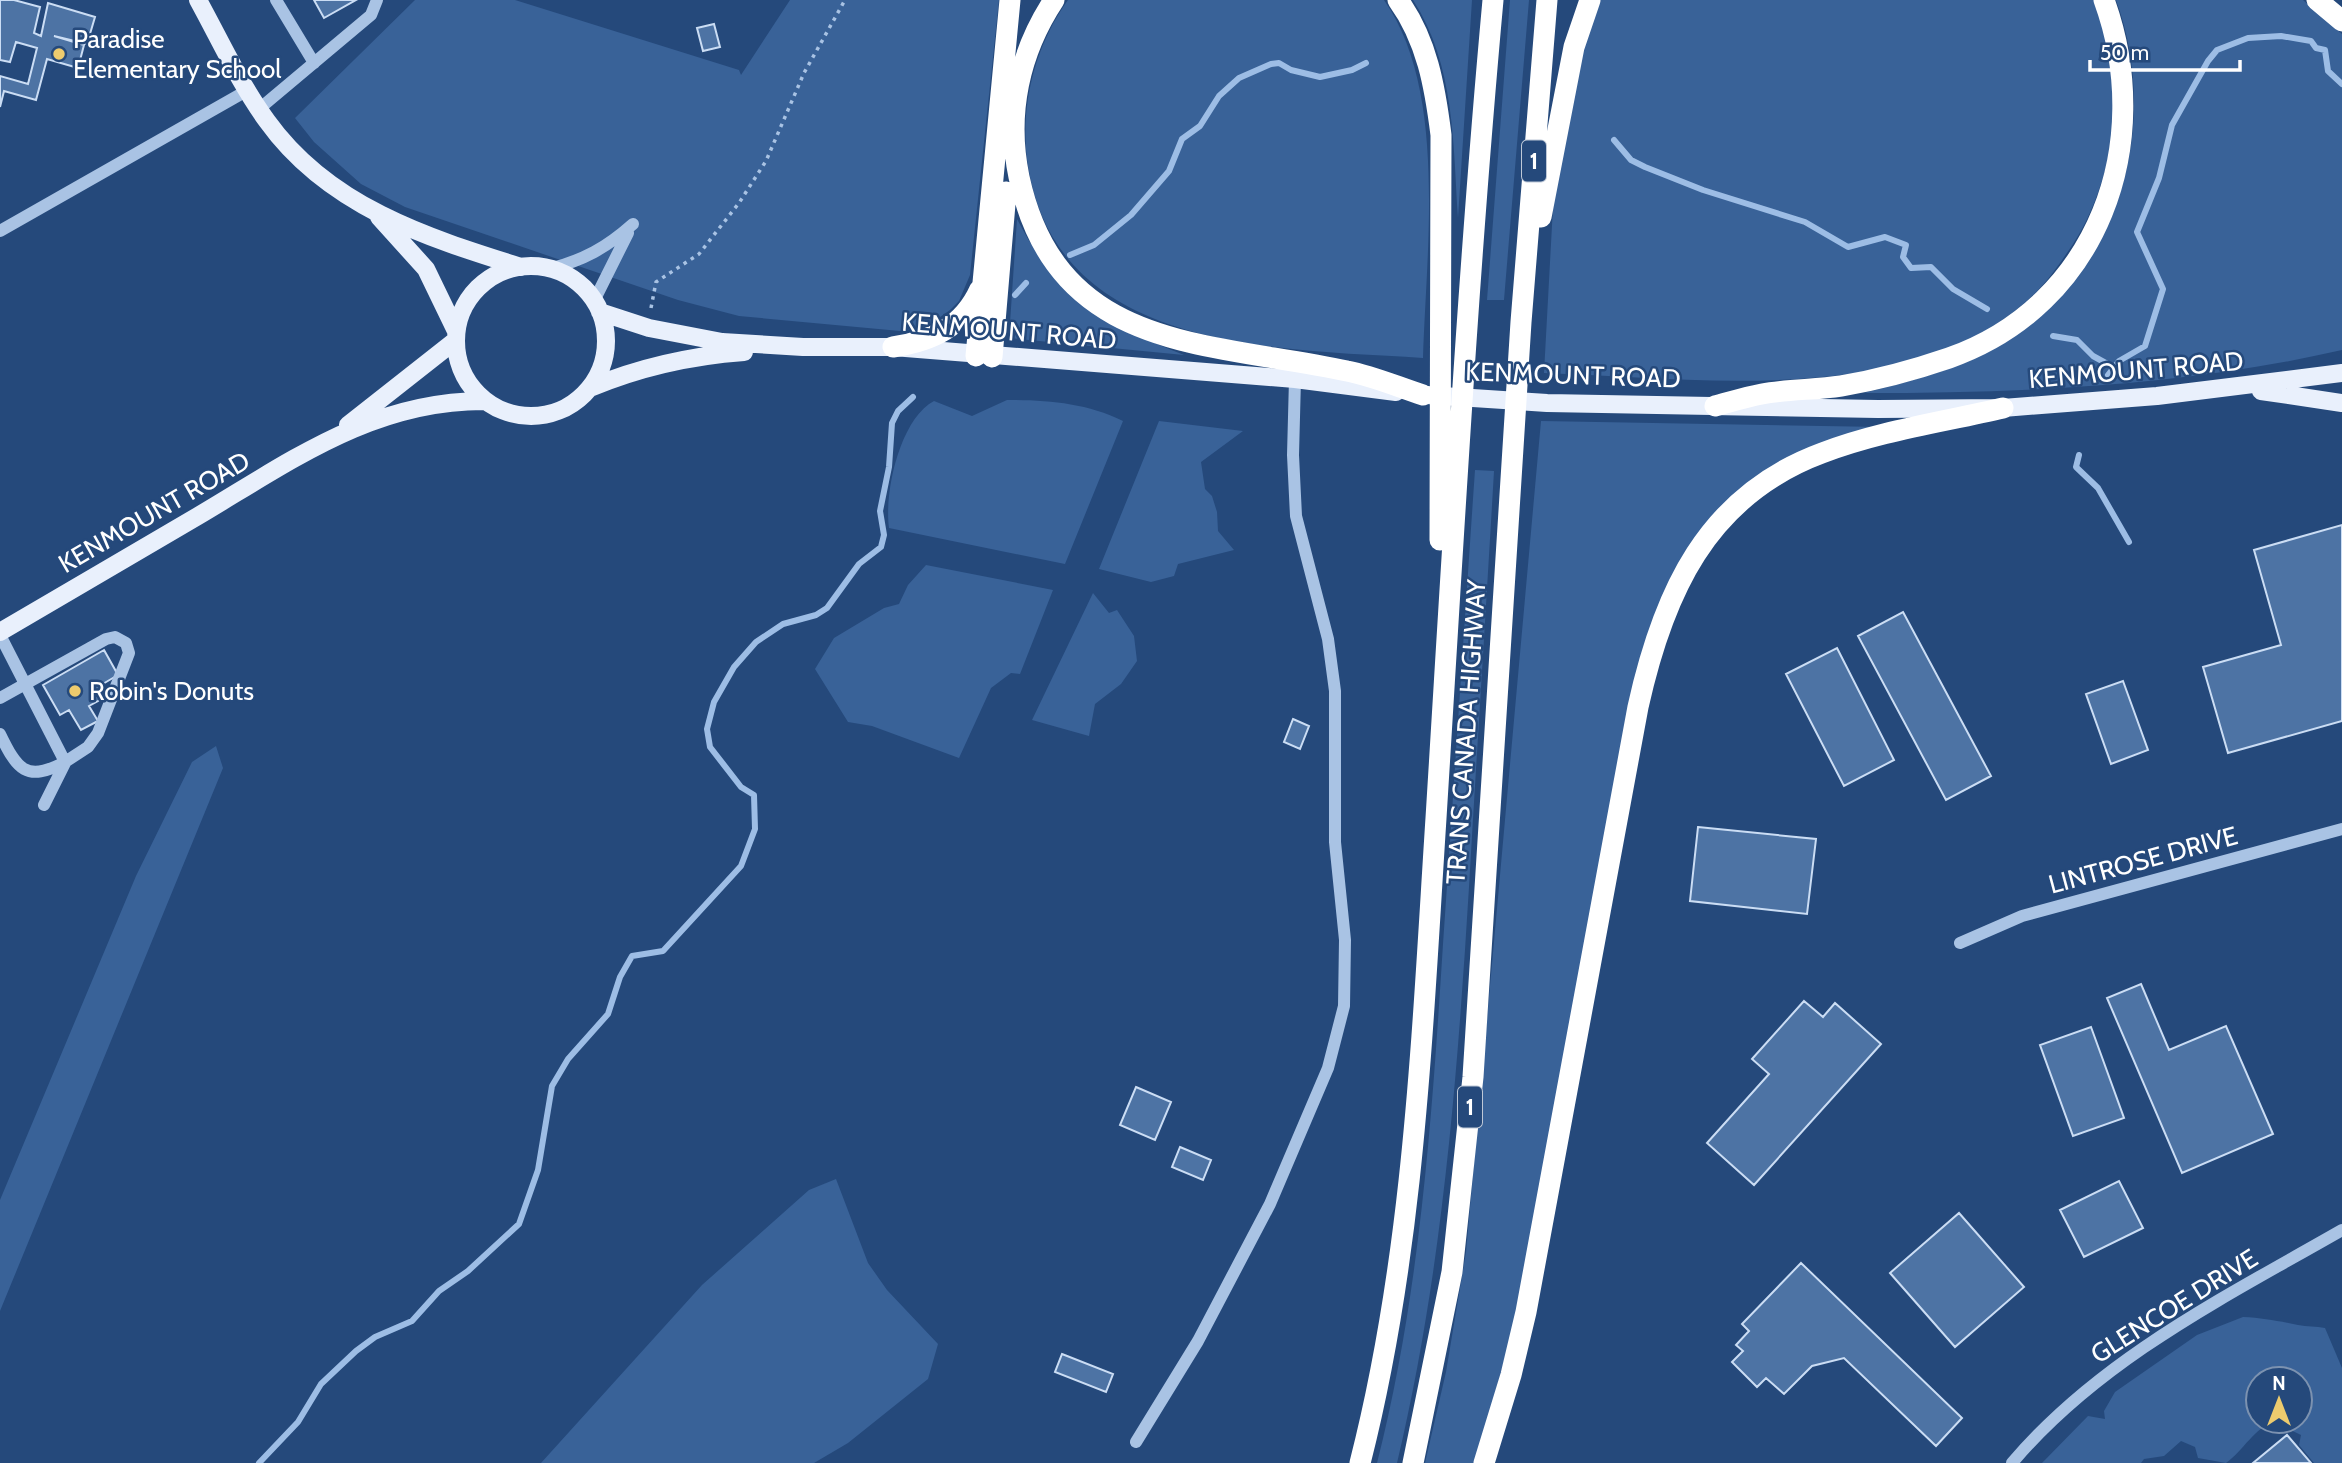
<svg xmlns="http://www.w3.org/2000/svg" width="2342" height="1463" font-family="Cabin,sans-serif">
<rect width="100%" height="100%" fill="#25497b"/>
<path fill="#396298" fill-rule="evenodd" d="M415,0H515L739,70L741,75L790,0H999L970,275L959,301L950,310L929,325L915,329L900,331L739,316L678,300L405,207L361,184L314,142L295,118Z
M1068,0H1384C1448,91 1426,251 1423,358C1277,349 1057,352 1028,166C1019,109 1034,47 1068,0Z
M1413,0H1472L1458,218C1453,143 1455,65 1413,0Z
M1510,0H1529L1504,300H1487Z
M1600,0H2094C2100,19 2110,41 2113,61C2121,121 2106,194 2073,244C2060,263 2047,283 2030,298C1909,409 1694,378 1544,373L1553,207L1580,52Z
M2116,0H2303L2342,34V350C2186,386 2023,393 1864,393C1919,379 1980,364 2026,328C2126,252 2158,115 2116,0Z
M1017,219C1058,298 1104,323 1184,355L1009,338Z
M1007,400C1048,400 1086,403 1123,421L1065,564L889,528C884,492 900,419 934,401L972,416Z
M1159,421L1243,431L1201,462L1205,489L1212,496L1217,512L1218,531L1234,550L1178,564L1174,576L1151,582L1099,569Z
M1541,421L1881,427L1811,448L1670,580L1644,647L1521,1299L1476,1463H1425L1446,1372L1466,1252Z
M1475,470L1494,471C1486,610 1477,749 1469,887C1457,1082 1442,1273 1397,1463H1377C1420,1294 1432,1118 1443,944C1454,786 1464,628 1475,470Z
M926,565L1053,590L1020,674L1011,673L991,688L959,758L872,726L848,722L815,669L834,638L884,608L899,604L908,585Z
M1093,593L1109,613L1117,610L1134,636L1137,661L1121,684L1095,704L1089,736L1032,720Z
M216,746L223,768L0,1311V1200L136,876L192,762Z
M836,1179L868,1263L887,1290L938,1344L928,1379L848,1443L814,1463H541L702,1285L809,1190Z
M2243,1317C2263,1318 2279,1321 2298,1325C2307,1327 2316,1326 2325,1328L2342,1368V1463H2314L2299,1445L2301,1435L2274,1422C2254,1428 2244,1450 2226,1463L2198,1458L2195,1447L2181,1441L2164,1456L2144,1459L2141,1463H2042L2088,1416L2105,1419L2104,1411L2115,1392L2197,1335ZM2300,1379V1421H2258V1379Z"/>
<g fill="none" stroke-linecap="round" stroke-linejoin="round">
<path stroke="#9dbde5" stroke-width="6" d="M1614,140L1631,160L1645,167L1703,190L1805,222L1848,247L1885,237L1906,245L1903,257L1911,268L1931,267L1953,289L1987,309
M1070,255L1094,245L1131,215L1169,171L1182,139L1200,126L1219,96L1239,78L1271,64L1279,63L1291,70L1320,77L1352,70L1366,63
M1015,295L1026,283
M2053,336L2077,340L2093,356L2113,367
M2108,375L2119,361L2145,346L2163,289L2137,232L2159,178L2172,125L2208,61L2217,50L2248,38L2281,36L2311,41L2316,48L2325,50L2328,71L2342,84
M2079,455L2076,467L2098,488L2129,542
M259,1463L298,1422L321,1384L356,1351L375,1337L412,1321L439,1291L468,1271L519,1224L538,1170L552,1086L568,1059L608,1014L620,977L632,956L663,951L741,866L755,829L754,795L741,787L710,747L707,729L714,702L734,667L756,642L783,624L816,615L827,608L859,564L881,547L884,535L880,511L889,467L892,423L898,411L913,397"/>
</g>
<path fill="#4d73a4" stroke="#cbddf4" stroke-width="2" d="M0,0H14L40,7L34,33L41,36L48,3L95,17L87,44L54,36L84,45L78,68L47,59L36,100L4,91L0,107V76L28,84L37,48L16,42L10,62L0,60Z
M314,0H356L324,18Z
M714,24L720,47L703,51L697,28Z
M2342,525V721L2228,753L2203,667L2281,645L2254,550Z
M1903,612L1991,776L1946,800L1858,636Z
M1837,648L1894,760L1844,786L1786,674Z
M104,650L118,675L101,685L107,696L89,706L98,721L81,730L69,710L60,715L43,685Z
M2123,681L2148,750L2111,764L2086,694Z
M1293,719L1309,726L1300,749L1284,742Z
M1698,827L1816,839L1807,914L1690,901Z
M2141,984L2169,1050L2226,1026L2273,1134L2182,1173L2107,998Z
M1804,1001L1823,1017L1835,1003L1881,1044L1754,1185L1707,1143L1769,1074L1752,1059Z
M2091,1027L2124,1118L2073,1136L2040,1045Z
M1136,1087L1171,1102L1155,1140L1120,1125Z
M1180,1147L1211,1160L1203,1180L1172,1167Z
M2119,1181L2143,1228L2084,1257L2060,1210Z
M1959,1213L2024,1287L1955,1347L1890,1273Z
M1801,1263L1962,1418L1936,1446L1844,1358L1812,1366L1784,1394L1766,1378L1757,1387L1732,1362L1743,1351L1736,1345L1749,1331L1742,1324Z
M1062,1354L1113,1374L1106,1392L1055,1372Z
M2287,1435L2311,1463H2253Z"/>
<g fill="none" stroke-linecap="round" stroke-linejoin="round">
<path stroke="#a9c3e4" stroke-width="3.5" stroke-dasharray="3.5 5" stroke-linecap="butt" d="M651,308L656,282L699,254L739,203L766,161L804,73L845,0"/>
<path stroke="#a9c3e4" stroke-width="12" d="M276,0L314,63
M259,109L371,15L377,0
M0,231L248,90
M549,269C584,260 606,248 633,224
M594,301L628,233
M0,635L61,754L65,762L88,747L98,733L129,653L126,643L115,637L106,639L0,698
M0,734C17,769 26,783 65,762
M44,805L65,763
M1960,943L2022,916L2342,829
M1136,1442L1198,1341L1270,1204L1328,1068L1344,1006L1345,940L1335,842V691L1328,639L1296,516L1293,455L1295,379
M2012,1463C2100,1359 2225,1297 2342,1230"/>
<path stroke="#e9f0fc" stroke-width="18" d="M198,0C220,40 240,84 267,121C328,206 425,237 521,267
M379,217L426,269L456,331
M456 341a75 75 0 1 1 150 0a75 75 0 1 1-150 0Z
M600,312L649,328L722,342L803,347H893L1295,379L1396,392
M590,388C640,367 689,356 744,352
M2261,391L2342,403
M1427,395L1547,403L1878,409L2003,408L2157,396L2342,373
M348,425L456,340
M0,632C66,593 132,555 198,516C291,461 373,400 486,401"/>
<path stroke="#fff" stroke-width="21" d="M1054,0C1019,53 1006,114 1019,177C1057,353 1208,341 1347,371C1373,376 1398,387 1423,395
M1398,0C1427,40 1435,87 1441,135L1440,540
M2317,0L2342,21
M1541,217L1574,47L1590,0
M893,347C932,341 963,327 980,289
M976,356L1010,0
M992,357L1006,192
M1715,406C1730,402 1746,397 1762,394C1788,389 1815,390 1841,386C1877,380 1914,370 1949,358C2099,305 2156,143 2104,0
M1360,1463C1414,1252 1422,1034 1436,818C1453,545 1468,272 1493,0
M1413,1463L1452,1272L1473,1077L1521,322L1547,0
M1484,1463L1511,1375L1526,1312L1638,707C1663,594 1706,496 1822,453C1879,431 1943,422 2003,408"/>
</g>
<g fill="#edcb6e" stroke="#25497b" stroke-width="2.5">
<circle cx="59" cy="54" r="7"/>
<circle cx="75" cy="691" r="7"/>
</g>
<g text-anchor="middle" stroke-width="5" stroke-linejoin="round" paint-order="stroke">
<g fill="#25497b" stroke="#bec8d7" stroke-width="2">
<rect x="1522" y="140.5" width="24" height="41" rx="5"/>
<rect x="1458" y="1086.5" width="24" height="41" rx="5"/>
</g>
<g font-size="24" font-weight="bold" fill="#fff">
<text x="1534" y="169">1</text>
<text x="1470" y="1115">1</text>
</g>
<g font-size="26" fill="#fff" stroke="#25497b" text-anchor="start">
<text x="73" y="48">Paradise<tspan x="73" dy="30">Elementary School</tspan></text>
<text x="89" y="700">Robin's Donuts</text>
</g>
<g font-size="26" fill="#fff" stroke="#25497b">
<text transform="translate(1009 331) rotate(5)" y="9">KENMOUNT ROAD</text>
<text transform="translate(2136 370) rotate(-5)" y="9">KENMOUNT ROAD</text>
<text transform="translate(1573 375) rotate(2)" y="9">KENMOUNT ROAD</text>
<text transform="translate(154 512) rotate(-30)" y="9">KENMOUNT ROAD</text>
<text transform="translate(1466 732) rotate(-86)" y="9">TRANS CANADA HIGHWAY</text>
<text transform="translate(2143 860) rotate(-15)" y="9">LINTROSE DRIVE</text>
<text transform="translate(2174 1306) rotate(-32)" y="9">GLENCOE DRIVE</text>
</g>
</g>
<g transform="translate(2279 1400)"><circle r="33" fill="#25497b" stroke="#7c92b0" stroke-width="2"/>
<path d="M0-5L12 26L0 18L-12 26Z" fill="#edcb6e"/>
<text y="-10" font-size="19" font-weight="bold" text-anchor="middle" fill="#ffffff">N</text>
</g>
<path d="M2090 60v10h150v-10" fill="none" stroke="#ffffff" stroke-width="3.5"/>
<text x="2100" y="60" font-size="21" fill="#ffffff" stroke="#25497b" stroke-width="5" paint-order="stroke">50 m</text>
</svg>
